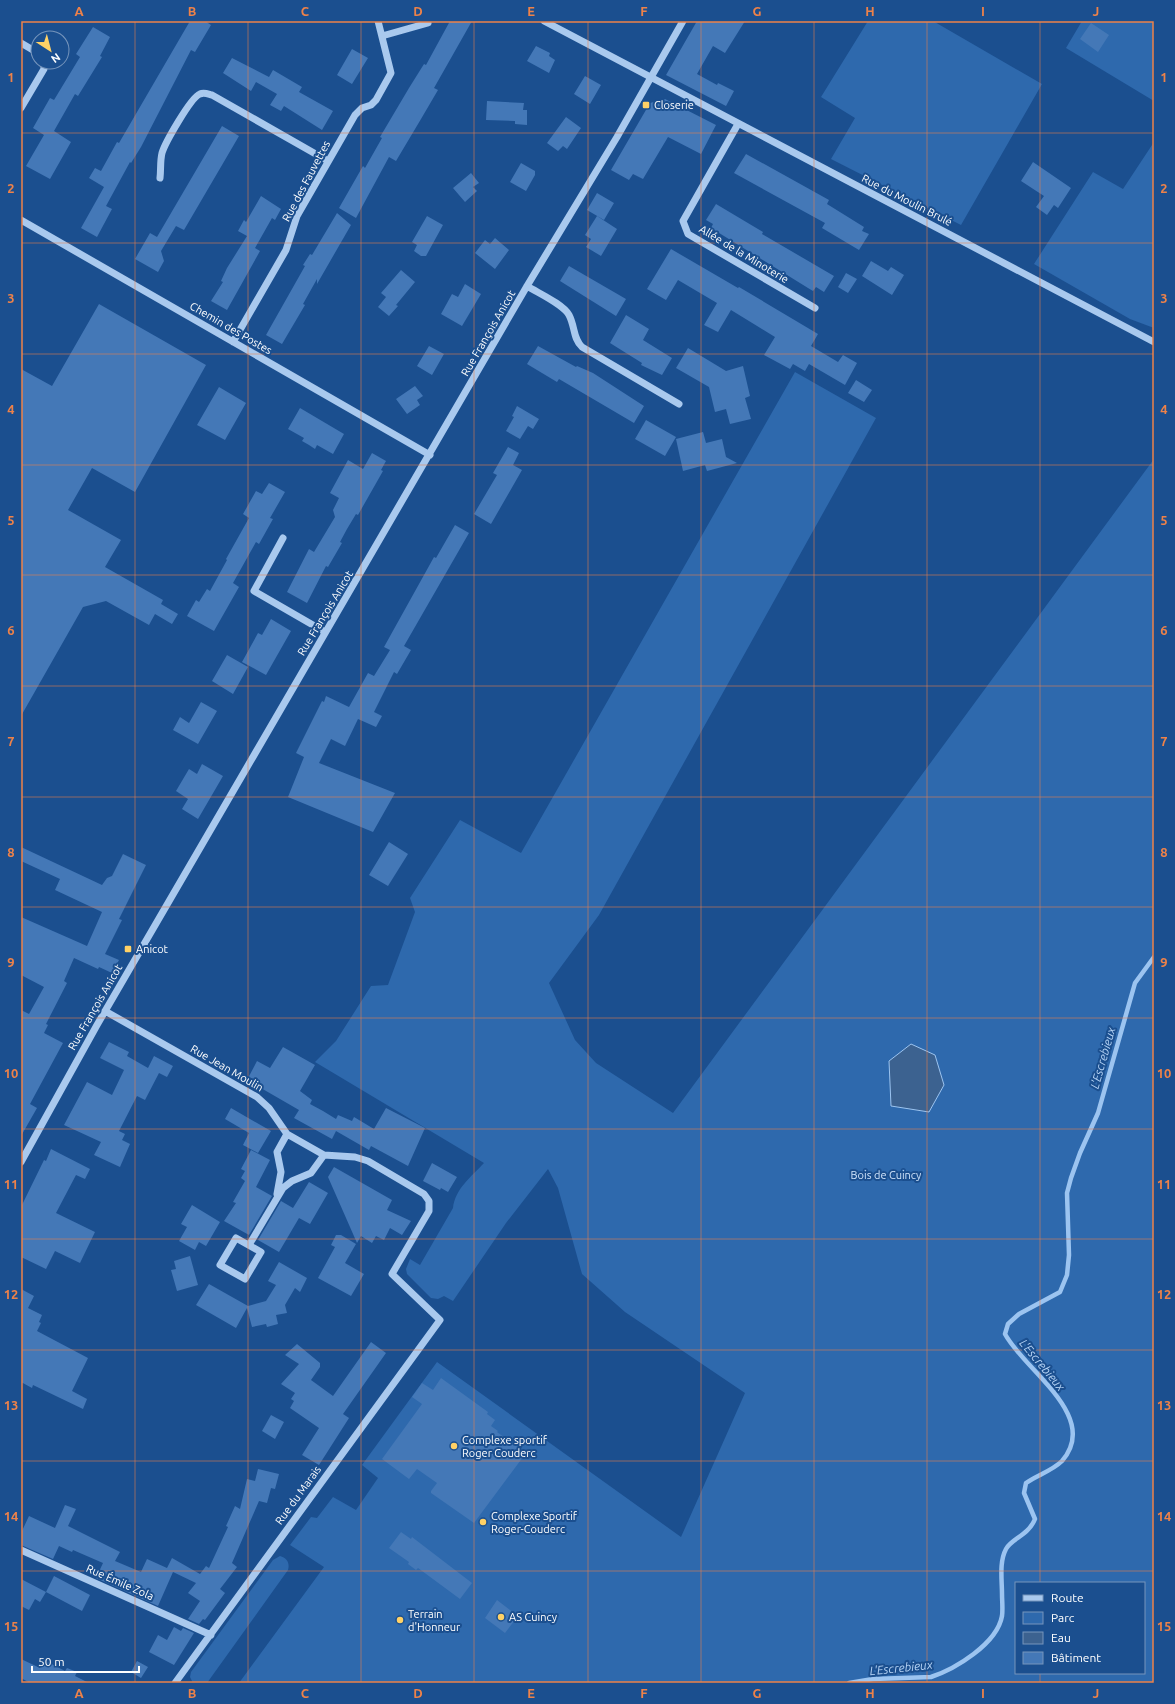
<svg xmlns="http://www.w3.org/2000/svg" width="1175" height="1704" font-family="Ubuntu,sans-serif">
<rect width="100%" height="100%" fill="#1b4f8f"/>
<path fill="#2e69ad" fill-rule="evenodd" d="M868,21H933L1042,84L961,225L831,159L855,118L821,97Z
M1082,21H1154V101L1066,48Z
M1154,142V328L1130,319L1034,264L1093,172L1123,189Z
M795,372L876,418L599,915L549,983L575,1040L596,1063L673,1113L1154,459V1683H239L324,1567L290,1545L311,1517L317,1518L333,1497L356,1510L378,1478L362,1465L437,1362L681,1537L745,1393L625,1312L582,1274L558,1188L548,1169L506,1223L453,1301L444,1296L438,1299L431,1298L407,1274L406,1269L410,1259L420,1265L453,1208C455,1189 471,1177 484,1163L315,1062L336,1041L371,986L388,985L415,912L410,898L460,820L521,853ZM1016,1583H1144V1673H1016Z
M280,1556C287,1558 290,1563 288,1570L207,1683H193L190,1677L191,1672L273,1560Z"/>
<path fill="#3c6290" stroke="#9cc4f0" d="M911,1044L935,1055L944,1085L929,1112L891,1106L889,1061Z"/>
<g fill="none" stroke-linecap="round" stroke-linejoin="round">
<path stroke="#9cc4f0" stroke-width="4.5" d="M849,1683L873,1679L931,1677C955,1669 997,1644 1002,1616C1003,1609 1002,1601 1002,1594C1002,1580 999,1562 1006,1549C1012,1538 1028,1536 1035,1519L1024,1493L1026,1483C1037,1475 1052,1471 1062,1461C1101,1416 1024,1370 1005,1334L1008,1324L1019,1314L1060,1292L1067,1275L1069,1255L1067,1193L1071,1178L1080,1153L1098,1113L1135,983L1154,957"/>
</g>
<path fill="#4478b7" d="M190,21H205L211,25L195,52L191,50L141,147L131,163L130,162L106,206L112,209L97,237L81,228L104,187L89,178L95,168L101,171L117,142L119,143Z
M450,21H472L434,88L438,90L421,119L396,161L389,157L356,218L339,208L363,166L365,168L382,138L380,137L409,88L424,64L426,65Z
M697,21H745L725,53L713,46L697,74L717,85L718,83L734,91L726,106L666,75Z
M1091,23L1109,35L1098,52L1080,39Z
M93,27L110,37L100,56L102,57L78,96L75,94L54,131L71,142L50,179L26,166L44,135L33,128L50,98L54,100L80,57L76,54Z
M536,46L550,53L549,56L555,60L549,73L527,61Z
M352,49L368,58L352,84L337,75Z
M232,58L269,77L273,70L302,87L299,92L333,111L322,130L284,106L281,111L270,105L277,94L256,82L251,91L223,73Z
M585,76L601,85L590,104L574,94Z
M665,99L716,125L701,154L668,137L643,179L633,174L629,180L611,170L650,103Z
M487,101L524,103L523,110H527V125L515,124V121L486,120Z
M566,117L581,128L567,149L563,146L558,151L547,143Z
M222,126L239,136L184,230L176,226L161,251L164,261L158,272L135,259L150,233L157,237Z
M746,154L829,200L827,204L864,227L862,231L869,234L859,250L822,228L825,223L734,173Z
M1033,162L1071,188L1058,208L1054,205L1047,215L1036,207L1044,196L1021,181Z
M521,163L535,171V175L526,191L510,182Z
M471,173L479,183L473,187L477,191L465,202L453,188Z
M597,193L614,203L604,220L587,210Z
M261,196L281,209L275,220L272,218L255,248L260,251L227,310L211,301L223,282L221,281L227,268L247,236L238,231L244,220L246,222Z
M716,204L763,232L762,234L834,276L824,292L816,287L813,291L808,288L711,228L713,224L706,220Z
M337,213L351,225L317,284V279L303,304L305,305L282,344L266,335L305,266L303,265L310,254L312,255Z
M427,216L443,225L426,256H421L414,251L417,245L412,242Z
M597,216L617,229L601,256L586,247L591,239L585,235Z
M495,238L509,250L495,269L475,253L485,240L490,244Z
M671,249L738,288L739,287L818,334L811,346L838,362L843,355L857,363L845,385L809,364L805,371L793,364L790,369L764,355L775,337L731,310L718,332L704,325L717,303L678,280L666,300L647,289Z
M871,261L888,271L891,267L904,275L892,295L862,276Z
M569,266L626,299L616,316L560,281Z
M401,270L415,282L396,305L398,306L389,316L378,307L386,297L381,293Z
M846,273L857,279L848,293L838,287Z
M465,284L481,294L462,326L441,314L452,294L458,297Z
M99,304L206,365L135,492L92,468L68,510L121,540L105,567L163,600L161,604L178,614L172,624L155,614L149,625L106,601L83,607L21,716V369L52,386Z
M626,315L649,329L643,340L672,358L662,375L641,365L642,363L610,343Z
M429,346L444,354L432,375L417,366Z
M538,346L576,367L577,366L593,373L644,406L634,423L559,379L557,382L527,364Z
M688,348L726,371L743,366L750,396L745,398L751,419L730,424L726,409L715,412L709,387L676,368Z
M856,380L872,390L864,402L848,393Z
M415,386L423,396L417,400L420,405L407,414L396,399Z
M219,387L246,403L225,440L197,425Z
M517,406L539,419L533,429L528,426L520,439L506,431L514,417L512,416Z
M300,408L344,434L333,454L317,445L315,449L309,445L302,441L304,438L288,429Z
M646,420L676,437L665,456L635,439Z
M703,432L706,443L722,439L726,457L737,463L707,471L705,465L683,471L676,439Z
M508,447L519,453L513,465L522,470L491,524L474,514L497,475L493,473Z
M372,453L386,461L381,470L383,471L358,515L356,514L347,529L340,542L342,543L328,567L326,566L307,603L287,592L309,549L314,552L335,517L333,510L339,498L330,493L348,460L363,469Z
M269,483L285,492L270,518L273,519L259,544L256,542L233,583L239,587L214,631L187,616L196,600L199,602L207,589L210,591L227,560L226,559L249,518L243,514L256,491L262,494Z
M455,525L469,533L404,646L411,650L397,674L394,672L374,712L382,716L376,727L358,719L345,746L331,739L319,763L395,793L373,832L288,797L304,757L296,753L322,701L324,702L326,696L349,707L368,673L374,676L390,650L384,647L434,557L436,558Z
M271,619L291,631L266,675L242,662L258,633L262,635Z
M227,655L248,667L233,694L212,681Z
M201,702L217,711L198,744L173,730L180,717L189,723Z
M202,764L223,776L198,819L182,809L188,799L176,791L189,769L197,774Z
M389,842L408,854L388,886L369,875Z
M21,847L102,885L107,878L112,876L123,854L146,865L119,919L122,920L105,954L119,960L112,973L99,967L98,969L74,958L64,981L67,983L46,1024L48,1025L44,1033L63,1043L30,1104L37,1108L21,1136V1010L29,1014L44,987L21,975V917L87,946L102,912L55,890L60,879L21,861Z
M109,1042L129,1052L127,1056L148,1068L154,1056L173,1066L167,1077L159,1073L145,1100L137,1096L119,1131L125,1134L122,1140L130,1144L120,1167L94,1155L101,1142L64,1125L87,1082L112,1095L124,1070L100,1058Z
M283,1047L315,1065L300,1091L312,1100L310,1104L323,1111L336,1119L338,1115L352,1121L354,1117L374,1129L386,1108L425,1128L408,1166L371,1146L369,1150L336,1131L332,1139L294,1118L299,1110L247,1080L257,1061L270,1068Z
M231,1108L271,1131L258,1153L243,1145L249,1133L225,1119Z
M51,1149L90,1169L85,1179L76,1175L56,1213L95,1232L80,1263L55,1251L46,1269L21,1257V1207L44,1160L46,1161Z
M251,1150L270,1160L256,1187L272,1196L249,1235L224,1221L236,1203L233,1202L245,1181L241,1178L245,1171L241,1169Z
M432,1163L457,1177L448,1192L441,1188L440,1190L423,1181Z
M334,1167L392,1200L387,1210L411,1221L402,1235L390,1228L384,1240L376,1236L372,1243L361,1236L357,1243L328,1177Z
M309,1182L328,1193L310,1224L299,1218L279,1252L258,1240L281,1201L293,1208Z
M192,1205L220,1222L206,1246L199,1242L195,1250L179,1241L187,1227L181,1224Z
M336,1235H341L356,1244L345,1263L364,1274L351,1296L318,1278L335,1247L331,1245Z
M190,1256L198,1285L177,1291L171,1270L176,1269L174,1261Z
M279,1262L307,1278L300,1292L295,1288L285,1305L287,1313L276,1315L278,1324L267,1327L266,1324L252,1327L247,1308L236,1328L196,1305L209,1284L248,1306L266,1301L276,1285L268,1281Z
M21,1289L34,1296L28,1308L42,1315L39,1322L41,1323L37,1331L88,1358L72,1391L87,1399L83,1409L33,1385L32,1388L21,1382Z
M371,1342L386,1353L343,1414L349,1418L319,1465L302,1455L319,1428L290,1408L294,1401L291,1399L295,1393L281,1384L299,1364L285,1355L297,1344L320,1363V1367L311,1380L333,1396Z
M441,1378L488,1412L487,1414L495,1420L491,1426L498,1431L497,1432L526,1453L474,1523L431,1493V1491L437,1483L417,1469L409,1479L382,1459L422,1404L412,1397L422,1383L433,1390Z
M271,1415L284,1422L275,1439L262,1431Z
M258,1469L279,1474L275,1489L271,1488L267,1503L259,1501L232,1563L237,1567L220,1589L225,1593L205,1620L203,1619L199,1624L188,1619L200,1601L188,1593L196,1583L173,1572L158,1606L96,1578L103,1563L73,1550L72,1552L59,1546L53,1559L21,1545V1533L29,1516L55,1528L65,1505L76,1509L68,1526L120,1552L115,1561L141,1572L147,1559L167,1568L172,1558L200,1574L206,1566L209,1568L228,1527L226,1526L235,1506L240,1509L247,1479L255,1481Z
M401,1532L411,1539L412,1537L472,1583L460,1599L418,1568L416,1570L408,1564L409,1562L389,1548Z
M54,1576L90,1595L82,1611L46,1592Z
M21,1579L46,1592L40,1602L35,1599L29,1610L21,1606Z
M497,1600L518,1616L505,1633L485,1618Z
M174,1627L181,1631L183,1628L194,1633L174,1665L149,1652L158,1635L167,1640Z
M21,1659L40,1668L44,1660L65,1671L67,1668L77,1672L75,1676L89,1683H30L21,1678Z
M137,1661L148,1667L141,1678L131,1672Z"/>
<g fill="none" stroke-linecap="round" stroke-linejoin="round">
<path stroke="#a9c9ee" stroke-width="7" d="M544,21L1154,342
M382,36L428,23
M21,43L38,53
M21,108L44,69V62
M738,124L683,221L688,234L815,308
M160,178C161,170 160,161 162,153C165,143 191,97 200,94C204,92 208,94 212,95L328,161
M21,220L430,455
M527,286C538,293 563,304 569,315C575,326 573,339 582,347L679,404
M233,342L286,250L297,216L355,115L362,108L371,105L376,100L391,73L378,21
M283,538L254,591L325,632
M105,1011L257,1097L269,1108L287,1134L324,1155L355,1157L368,1161L424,1194L429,1201V1211L392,1274L440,1320L175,1683
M21,1162L97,1025L527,286L617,137L683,21
M277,1194L281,1172L277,1152L287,1134
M236,1238L261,1252L245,1279L220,1265Z
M249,1245L283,1188L292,1181L311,1173L324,1155
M21,1550L211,1635"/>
</g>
<path fill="none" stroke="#ee8249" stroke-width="1" stroke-opacity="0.55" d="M135,21V1683M248,21V1683M361,21V1683M474,21V1683M588,21V1683M701,21V1683M814,21V1683M927,21V1683M1040,21V1583M21,133H1154M21,243H1154M21,354H1154M21,465H1154M21,575H1154M21,686H1154M21,797H1154M21,907H1154M21,1018H1154M21,1129H1154M21,1239H1154M21,1350H1154M21,1461H1154M21,1571H1154M1040,1673V1683"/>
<g fill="#ffd166" stroke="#1b4f8f" stroke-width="1.5">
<rect x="642" y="101" width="8" height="8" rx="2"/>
<rect x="124" y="945" width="8" height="8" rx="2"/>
<circle cx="454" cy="1446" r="4"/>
<circle cx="483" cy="1522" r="4"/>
<circle cx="501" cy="1617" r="4"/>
<circle cx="400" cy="1620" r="4"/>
</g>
<g text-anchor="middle" stroke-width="4" stroke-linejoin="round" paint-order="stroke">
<g font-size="11" fill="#fff" stroke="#1b4f8f" text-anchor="start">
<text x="654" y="109">Closerie</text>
<text x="136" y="953">Anicot</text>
<text x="462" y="1444">Complexe sportif<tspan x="462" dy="13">Roger Couderc</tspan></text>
<text x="491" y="1520">Complexe Sportif<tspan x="491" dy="13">Roger-Couderc</tspan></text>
<text x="408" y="1618">Terrain<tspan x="408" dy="13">d'Honneur</tspan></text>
<text x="509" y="1621">AS Cuincy</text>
</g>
<g font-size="11" fill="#fff" stroke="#1b4f8f">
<text transform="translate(306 181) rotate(-62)" y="4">Rue des Fauvettes</text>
<text transform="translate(907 200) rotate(27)" y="4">Rue du Moulin Brulé</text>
<text transform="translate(744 254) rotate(31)" y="4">Allée de la Minoterie</text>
<text transform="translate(231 328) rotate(30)" y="4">Chemin des Postes</text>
<text transform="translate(488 333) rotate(-60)" y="4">Rue François Anicot</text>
<text transform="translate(325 613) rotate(-59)" y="4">Rue François Anicot</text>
<text transform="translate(95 1007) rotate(-60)" y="4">Rue François Anicot</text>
<text transform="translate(227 1068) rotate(30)" y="4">Rue Jean Moulin</text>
<text transform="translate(298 1495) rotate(-54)" y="4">Rue du Marais</text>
<text transform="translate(120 1582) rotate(24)" y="4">Rue Émile Zola</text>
</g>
<g font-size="11" fill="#cfe3fa" stroke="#1b4f8f">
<text x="886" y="1179">Bois de Cuincy</text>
</g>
<g font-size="12" font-style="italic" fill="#b5d3f5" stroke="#1b4f8f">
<text transform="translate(1103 1058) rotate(-74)" y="4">L'Escrebieux</text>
<text transform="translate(1042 1365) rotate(50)" y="4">L'Escrebieux</text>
<text transform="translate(901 1668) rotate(-6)" y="4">L'Escrebieux</text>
</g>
</g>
<rect width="1175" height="1704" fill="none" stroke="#1b4f8f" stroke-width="44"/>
<rect x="1015" y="1582" width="130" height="92" fill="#1b4f8f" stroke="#7695bc"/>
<rect x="1023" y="1595" width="20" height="6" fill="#a9c9ee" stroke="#7695bc"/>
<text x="1051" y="1602" font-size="12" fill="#ffffff">Route</text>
<rect x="1023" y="1612" width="20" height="12" fill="#2e69ad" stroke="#7695bc"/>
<text x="1051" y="1622" font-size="12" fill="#ffffff">Parc</text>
<rect x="1023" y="1632" width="20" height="12" fill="#3c6290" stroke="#7695bc"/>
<text x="1051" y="1642" font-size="12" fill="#ffffff">Eau</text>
<rect x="1023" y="1652" width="20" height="12" fill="#4478b7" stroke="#7695bc"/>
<text x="1051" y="1662" font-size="12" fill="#ffffff">Bâtiment</text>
<g transform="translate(50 50) rotate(144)"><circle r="19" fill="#1b4f8f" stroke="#7695bc"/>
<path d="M0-3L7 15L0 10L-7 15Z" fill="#ffd166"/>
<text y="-6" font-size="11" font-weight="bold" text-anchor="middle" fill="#ffffff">N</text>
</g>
<path d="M32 1666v6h107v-6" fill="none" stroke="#ffffff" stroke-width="2"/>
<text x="38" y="1666" font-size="12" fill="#ffffff" stroke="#1b4f8f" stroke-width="3" paint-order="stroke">50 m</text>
<rect x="22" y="22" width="1131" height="1660" fill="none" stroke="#ee8249" stroke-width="1.5"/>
<g font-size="13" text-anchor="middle" font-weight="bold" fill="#ee8249">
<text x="79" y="16">A</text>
<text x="192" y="16">B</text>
<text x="305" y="16">C</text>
<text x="418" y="16">D</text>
<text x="531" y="16">E</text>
<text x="644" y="16">F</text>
<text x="757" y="16">G</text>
<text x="870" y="16">H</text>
<text x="983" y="16">I</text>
<text x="1096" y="16">J</text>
<text x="11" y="82">1</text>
<text x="1164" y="82">1</text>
<text x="11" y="193">2</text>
<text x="1164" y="193">2</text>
<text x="11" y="303">3</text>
<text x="1164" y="303">3</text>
<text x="11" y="414">4</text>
<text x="1164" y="414">4</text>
<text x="11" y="525">5</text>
<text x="1164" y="525">5</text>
<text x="11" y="635">6</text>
<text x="1164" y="635">6</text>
<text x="11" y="746">7</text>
<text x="1164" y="746">7</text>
<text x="11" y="857">8</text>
<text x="1164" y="857">8</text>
<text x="11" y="967">9</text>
<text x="1164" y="967">9</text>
<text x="11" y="1078">10</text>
<text x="1164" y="1078">10</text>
<text x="11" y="1189">11</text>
<text x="1164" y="1189">11</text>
<text x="11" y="1299">12</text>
<text x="1164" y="1299">12</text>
<text x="11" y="1410">13</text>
<text x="1164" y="1410">13</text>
<text x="11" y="1521">14</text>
<text x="1164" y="1521">14</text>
<text x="11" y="1631">15</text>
<text x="1164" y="1631">15</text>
<text x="79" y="1698">A</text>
<text x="192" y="1698">B</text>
<text x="305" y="1698">C</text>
<text x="418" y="1698">D</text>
<text x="531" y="1698">E</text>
<text x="644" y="1698">F</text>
<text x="757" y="1698">G</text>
<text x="870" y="1698">H</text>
<text x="983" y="1698">I</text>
<text x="1096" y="1698">J</text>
</g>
</svg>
